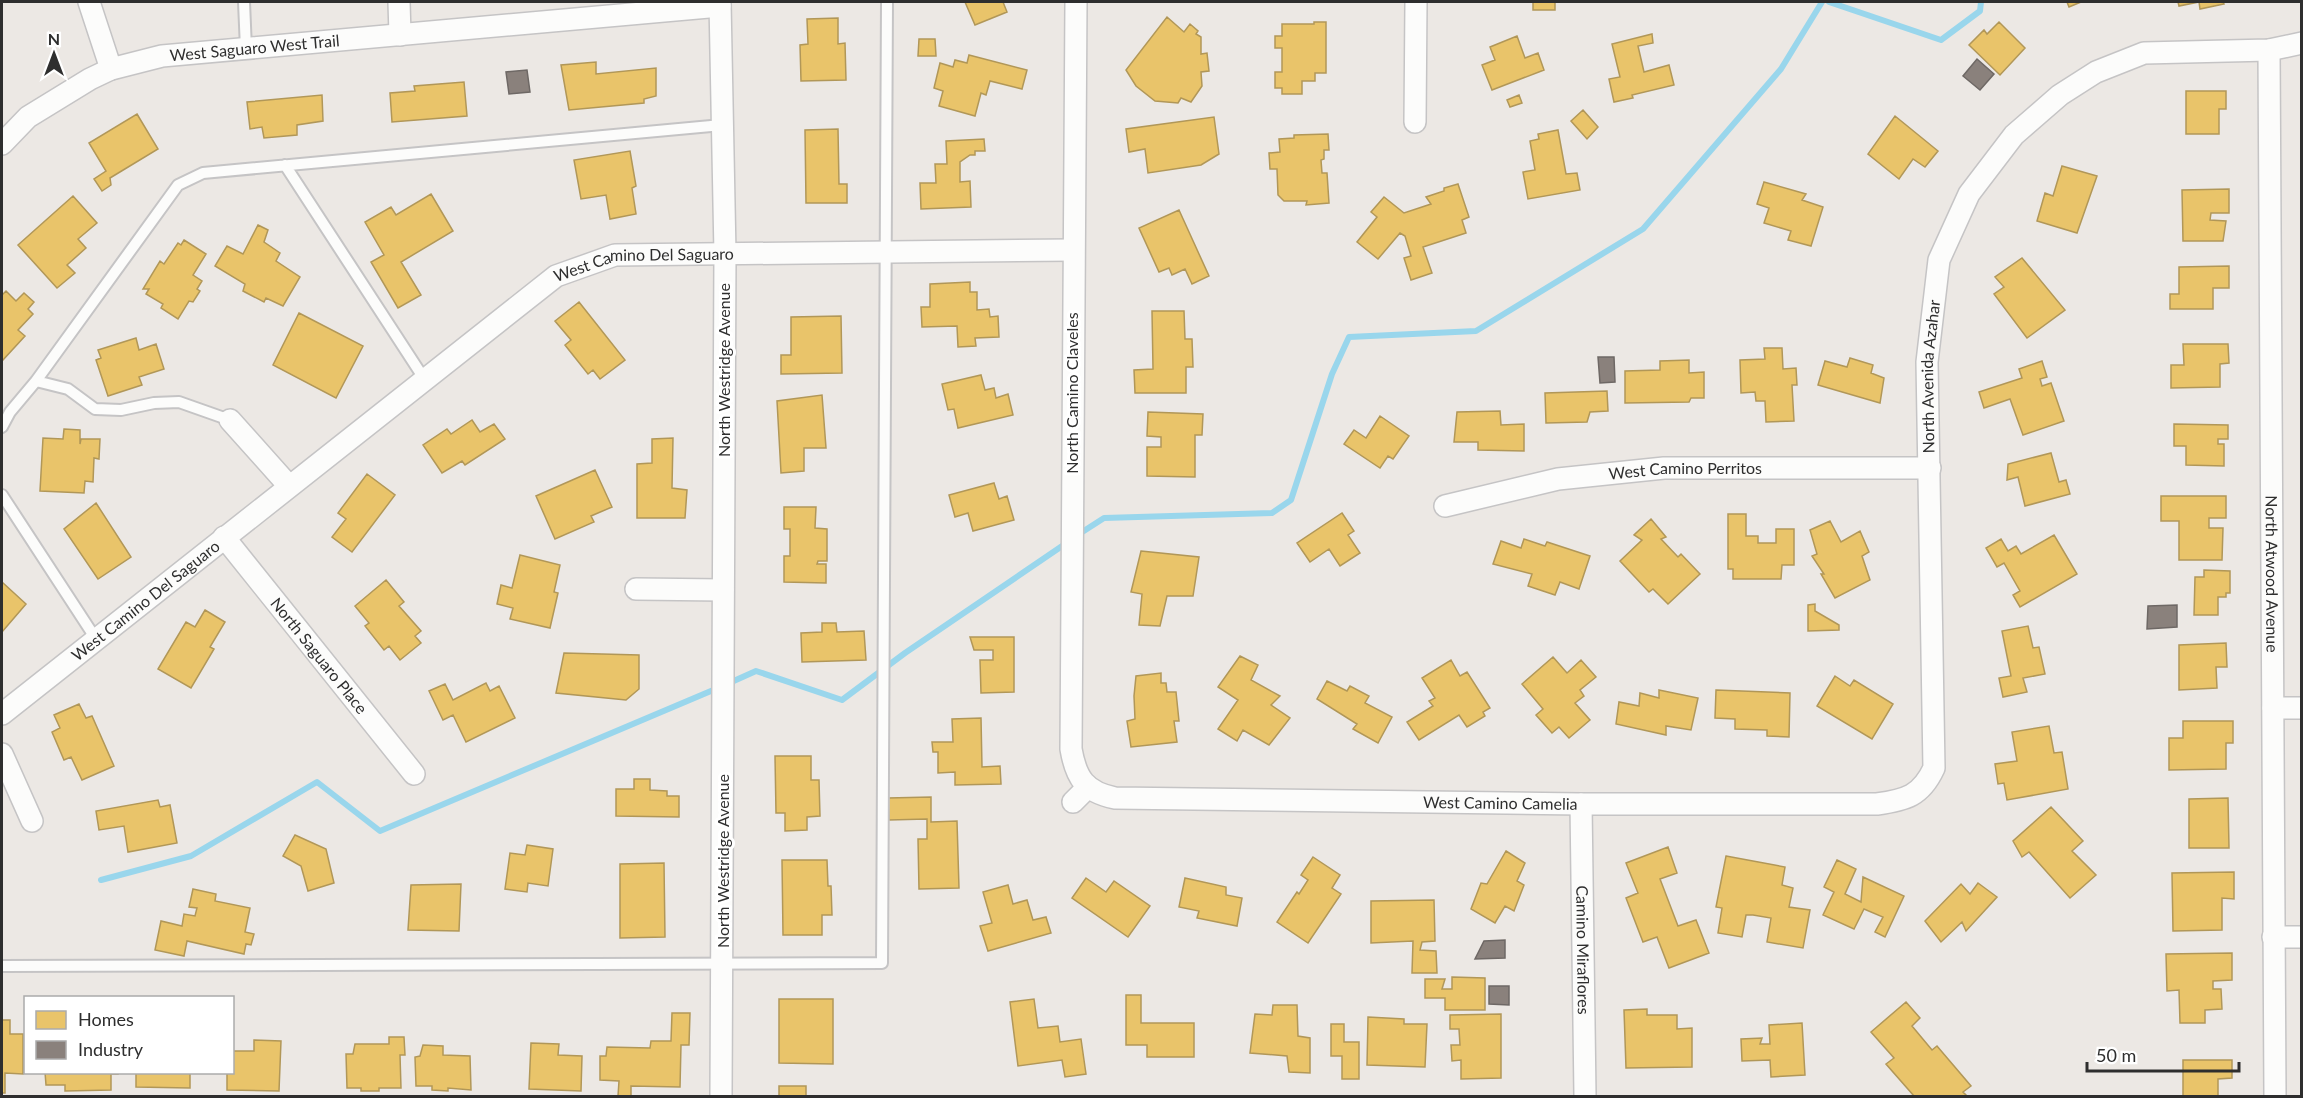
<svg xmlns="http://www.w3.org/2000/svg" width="2303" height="1098" font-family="Lato,sans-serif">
<rect width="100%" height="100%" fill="#ece8e4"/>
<path fill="#e9c46a" stroke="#b19758" stroke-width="1.5" d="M965,2H1003L1007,12L975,25Z
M1533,2H1555V10H1533Z
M2067,2H2081L2069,7Z
M2178,2H2223L2224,4L2200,9L2199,2L2179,6Z
M1167,17L1184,32L1190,24L1198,31L1196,34L1201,37V54L1207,53L1209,71L1201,72L1202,86L1191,102L1181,98L1178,103L1155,101L1136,86L1126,70Z
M838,18V44L845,43L846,80L801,81L800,45L808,44L807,19Z
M1314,22H1326V73H1315V81H1302V94H1282V88H1275V72H1282V48H1275V36H1282V24H1314Z
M1999,22L2025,48L2000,75L1969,45L1984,30L1987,34Z
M1652,34L1653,43L1638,46L1644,72L1669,65L1674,85L1632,95L1633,98L1614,102L1609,79L1620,77L1612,44Z
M1517,36L1525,58L1538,53L1544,70L1492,90L1482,65L1495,60L1490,47Z
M919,39H935L936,56H918Z
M969,55L1027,70L1022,89L990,81L986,95L981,93L975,116L939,106L943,91L934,88L940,63L953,67L955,60L967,63Z
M596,62V74L656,68V96L644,99V103L569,110L561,65Z
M464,82L467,116L392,122L390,93L415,91L414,86Z
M2186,91H2226V109H2219V134H2186Z
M322,95L323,121L297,125V135L264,138L262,127L250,129L247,102Z
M1519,95L1522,103L1510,107L1507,100Z
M1583,110L1598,127L1587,139L1571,121Z
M137,114L158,149L110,178L111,185L102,191L94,179L106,171L89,143Z
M1895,116L1938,151L1925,167L1913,159L1899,179L1868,154Z
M1214,117L1219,154L1201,165L1148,173L1145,149L1129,152L1126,129Z
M838,129L839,184H847V203H806L805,130Z
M1558,130L1566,174L1577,173L1580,190L1528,199L1523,172L1535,170L1530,141L1539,139L1538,134Z
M1328,134L1329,150H1324V159L1321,160L1322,173H1327L1329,203L1306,205L1307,201H1284L1278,195L1277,169H1270L1269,153L1280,152L1279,139L1294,138V135Z
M984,139L985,151H975V155H970L960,162V182L970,181L971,207L921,209L920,183H936L935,164H947L946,141Z
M630,151L636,186L632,188L636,214L610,219L606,195L581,199L574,160Z
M2062,166L2097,176L2077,233L2037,221L2045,193L2053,196Z
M1764,182L1806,194L1802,200L1823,207L1811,246L1788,240L1791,231L1764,223L1769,208L1757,204Z
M1458,184L1469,217L1462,220L1466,233L1423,247L1432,273L1411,280L1404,258L1411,256L1405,236L1400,233L1378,259L1357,242L1377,217L1371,212L1384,197L1404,213L1431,204L1426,197L1444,191V188Z
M2229,189V213H2211L2210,220L2226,221L2223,241H2183L2182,190Z
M431,194L453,231L401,262L421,295L398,308L371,262L384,255L365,222L391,207L396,215Z
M73,196L97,223L78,239L86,248L67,265L75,273L57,288L18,245Z
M1179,210L1209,276L1192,284L1185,269L1172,275L1169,268L1159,272L1139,228Z
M258,225L268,230L264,242L280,253L276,261L300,277L283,306L266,298L264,302L243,291L245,284L215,266L227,246L243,254Z
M184,240L206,254L193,275L202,281L197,289L200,291L193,302L189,301L178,319L161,308L163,304L146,294L149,289H143L160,261L164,264L178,243L181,245Z
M2022,258L2065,310L2027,338L1994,294L2004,287L1995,277Z
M2229,266V288H2213V309H2170V294H2179V267Z
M970,282V292H977V310L989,309L990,317L998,316L999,337L975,338L976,346L958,347L957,326L922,327L921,307H930V284Z
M6,291L16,301L24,293L34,302L28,309L33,314L18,330L25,336L2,361V295Z
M579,302L625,360L600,379L593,370L588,374L565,345L571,340L555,321Z
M1152,311H1184L1185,339H1192L1193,367H1186V393H1135L1134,370L1153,369Z
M299,313L363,346L336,398L273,365Z
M841,316L842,373L781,374V355H791V317Z
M136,338L139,350L156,344L164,369L139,377L142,385L108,396L96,360L101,358L98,350Z
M2183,344H2228L2229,363L2220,364V387L2171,388V365H2184Z
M1764,348H1782L1783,369L1796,368L1797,385H1792L1794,421L1766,422L1765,401H1756L1755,392L1741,393L1740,360L1765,359Z
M1850,358L1873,365L1871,373L1884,378L1880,403L1818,385L1825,361L1847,367Z
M1689,360V373L1704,372V398H1691L1689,402L1625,403V371L1660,370V361Z
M2042,361L2047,377L2040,379L2042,386L2051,383L2064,421L2023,435L2010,399L1984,408L1979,392L2022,378L2019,369Z
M981,375L985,390L994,388L996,398L1008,394L1013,415L958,428L954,409L948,410L942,384Z
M1607,391L1608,411L1590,412L1587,422L1546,423L1545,393Z
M822,395L826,448H804V471L781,473L777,401Z
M1500,411L1501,425L1524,424V451L1478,450V442H1454L1457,412Z
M1148,412L1203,414L1202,435H1195V477L1147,476V447H1161V437L1147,436Z
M1380,416L1409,436L1393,459L1388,456L1380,468L1344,444L1354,430L1366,438Z
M472,420L480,432L494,424L505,439L465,465L462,461L442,473L423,445L447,429L451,434Z
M2174,424L2228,425V439H2218V444H2224V466L2186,465V446H2174Z
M64,429L80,430V444L81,439H100L99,459L94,458L93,482L85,481L84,493L40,491L43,438L63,439Z
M673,438L672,488L687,490L685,518H637V464L652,463V439Z
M2051,453L2059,482L2066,480L2070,494L2025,506L2018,477L2007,480L2008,464Z
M595,470L612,507L591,516L594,522L555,539L536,496Z
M367,474L395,495L352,552L332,537L346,519L338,513Z
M994,483L999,499L1007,496L1014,520L973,531L968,513L955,517L949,495Z
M2161,496H2226V518H2209V528H2223L2222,560H2179V521H2161Z
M96,503L131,557L98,579L64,529Z
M784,507H816L815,528L827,529V561H818L817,564H826V583L784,582V556H790V529H784Z
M1342,513L1354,531L1348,535L1360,553L1340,566L1329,549L1310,562L1297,543Z
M1728,514H1746V536H1758V543H1776V529H1794V565H1782L1781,579H1733V569H1728Z
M1651,519L1666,537L1661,539L1678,557L1681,554L1700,574L1668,604L1653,589L1649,592L1620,561L1642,540L1634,535Z
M1830,521L1841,542L1860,531L1869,552L1862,556L1870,580L1835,598L1821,574H1824L1812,556L1817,554L1810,530Z
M2054,535L2077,574L2020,607L2013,595L2020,591L2004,563L1997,567L1986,548L2001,539L2008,551L2016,546L2021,554Z
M1524,539L1545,546L1547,542L1590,556L1579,589L1560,582L1555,595L1528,586L1532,574L1493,564L1501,541L1521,548Z
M1141,551L1199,557L1193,596H1167L1160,626L1139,625L1142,594L1131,592Z
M520,555L560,565L554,592L558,593L550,628L510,619L513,608L497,604L501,585L512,588Z
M2204,570L2230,571V593H2226V597H2218V615H2194L2195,577H2204Z
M386,580L404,602L399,606L421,631L415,636L421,643L400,660L389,646L384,650L365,626L369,623L355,606Z
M2,582L26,604L2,632Z
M1815,604V611L1839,625V630L1808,631V605Z
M205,610L225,622L210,647L214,649L191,688L158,669L186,622L195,627Z
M822,623H836L837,632L864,631L866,660L802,662L801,633L822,632Z
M2028,626L2033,648L2039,647L2045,674L2023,678L2027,692L2003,697L1999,678L2011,676L2002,631Z
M970,637H1014V692L981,693L980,660H993V650H974Z
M2226,643L2227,667H2216L2217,688L2179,690V645Z
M564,653L639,655V689L626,700L556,693Z
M1240,656L1258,665L1251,680L1280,696L1271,705L1290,718L1269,745L1243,730L1237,741L1218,729L1238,700L1218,687Z
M1553,657L1567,673L1581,660L1596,677L1580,690L1584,696L1575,703L1590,720L1569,738L1559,727L1552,733L1536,715L1543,709L1522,684Z
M1451,660L1460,676L1467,672L1490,708L1483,712L1485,716L1467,727L1459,715L1419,740L1407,722L1433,706L1429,701L1435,698L1422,678Z
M1161,673V683H1166L1167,692H1176L1179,721H1174L1177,742L1131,747L1127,721L1135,719L1134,696L1136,676Z
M1835,676L1850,686L1854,680L1893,704L1872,739L1817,706Z
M1327,681L1347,691L1350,686L1369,696L1365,703L1392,717L1378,743L1353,729L1357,724L1317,699Z
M486,683L490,691L499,686L515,718L466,742L453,715L443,720L429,691L445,684L453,700Z
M1659,690L1698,698L1691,730L1666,726V735L1616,724L1619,702L1639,706L1640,693L1659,698Z
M1716,690L1790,693L1789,737L1767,736V730L1735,729V719L1715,718Z
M79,704L86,718L92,716L114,766L82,780L71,757L64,760L52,732L60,728L54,715Z
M981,718L982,767L1000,766L1001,784L955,785V772L938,773V752H933L932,742H953L952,719Z
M2183,721H2233V743H2226V769L2169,770V738H2183Z
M2049,726L2054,753L2062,752L2068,789L2007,800L2004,783L1998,784L1995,764L2017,761L2012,732Z
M775,756H811V780H819L820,816L807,817V830L785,831V813H776Z
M634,779H650V790L667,791V796H679V817L616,816V789H634Z
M931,797V822L957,821L959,888L919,889L918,839H927V819L889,820L888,798Z
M2228,798L2229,848H2189V799Z
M158,800L160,807L170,805L177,843L128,852L124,826L99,830L96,811Z
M2051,807L2083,841L2072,851L2096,875L2070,898L2029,852L2022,857L2013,841Z
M295,835L326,849L334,883L308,891L301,866L283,856Z
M527,845L553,849L548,886L528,883L527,892L505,889L510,853L525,855Z
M1668,847L1677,873L1660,879L1678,926L1696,920L1709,953L1669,968L1657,937L1643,942L1626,898L1638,893L1626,863Z
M1506,851L1525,863L1517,881L1524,885L1514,911L1505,906L1495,923L1471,909L1481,883L1487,884Z
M1726,856L1785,867L1782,885L1793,888L1789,907L1810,910L1803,948L1767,942L1771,918L1753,915H1746L1742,937L1718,933L1722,908L1716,907Z
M1313,857L1340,875L1332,888L1341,894L1308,943L1277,922L1297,892L1299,894L1308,880L1301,875Z
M782,860H827L828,886H831L832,915H822V935H783Z
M1837,860L1856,869L1845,894L1861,902L1863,877L1904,896L1885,937L1875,932L1883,917L1864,909L1854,929L1823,915L1834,892L1824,887Z
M664,863L665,937L620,938V864Z
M2234,872V899L2222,898V930L2173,931L2172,873Z
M1086,878L1106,892L1114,881L1150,906L1128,937L1072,898Z
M1185,878L1226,887V895L1242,898L1237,926L1197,918L1199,911L1179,907Z
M1978,883L1997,897L1966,931L1962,922L1941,942L1925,921L1961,884L1970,894Z
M461,884L459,931L408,930L411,885Z
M1008,885L1013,904L1027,900L1033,920L1046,917L1051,933L988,951L980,926L992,923L983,892Z
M193,889L216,894L215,901L250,908L245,932L254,934L251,945L246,944L244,954L187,941L184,956L155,950L161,921L182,926L184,914L195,916L197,908L189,907Z
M1434,900L1435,941L1422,942L1420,950L1436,951L1437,973H1412L1413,941L1371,943V901Z
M2232,953V980L2213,981V989H2221L2222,1009L2205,1010V1023H2180L2179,990L2167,991L2166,954Z
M1452,977L1485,978V1010H1445V998H1425V979H1445L1442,989H1452Z
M1126,995H1141V1023H1194V1057H1147V1045H1126Z
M779,999H833V1064L779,1063Z
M1034,999L1038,1028L1058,1026L1060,1042L1081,1039L1086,1074L1065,1077L1062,1060L1018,1066L1010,1002Z
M1906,1002L1920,1018L1912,1026L1932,1050L1937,1046L1971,1086L1963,1092L1967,1096H1914L1886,1064L1894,1058L1871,1032Z
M1273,1005H1297L1298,1036L1310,1038V1073L1289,1072L1287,1056L1250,1053L1255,1014L1272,1015Z
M1647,1009V1015H1677V1029L1692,1028V1067L1626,1068L1624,1010Z
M672,1013H690L689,1045H681L680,1087L631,1086V1096H618L619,1081L600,1080V1056H606L607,1047L650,1048L651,1041H671Z
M1501,1014V1078L1461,1079V1060L1452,1061L1451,1045H1460L1459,1029H1450V1015Z
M1368,1017L1404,1019V1024H1427L1425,1067L1367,1065Z
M2,1020H10V1034H23V1074L5,1073V1093H2Z
M1802,1023L1805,1075L1771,1077L1770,1060L1742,1061L1741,1039L1762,1038L1760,1044H1770L1769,1025Z
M1331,1024H1344V1042H1359V1079H1342V1056H1331Z
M389,1037H404L405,1055H400L401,1088H379V1091H361V1088H347L346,1054H353L355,1044H389Z
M254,1040L281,1041L279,1091L227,1090V1072H232V1051H254Z
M531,1043L559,1044L558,1055L582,1056L581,1091L529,1089Z
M423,1045L443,1046V1055L470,1056L471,1090L448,1088V1091L432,1090V1086H416L415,1057L420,1056Z
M2183,1060H2232V1078L2218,1079V1096H2183Z
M45,1072H118V1074H111V1090L65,1091V1085H46Z
M136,1072H190V1088L136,1087Z
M779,1086H806V1096H779Z"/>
<path fill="#8a817c" stroke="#6e6865" stroke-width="1.5" d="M1977,59L1994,74L1980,90L1963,76Z
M527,70L530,92L509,94L506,72Z
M1598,357H1614L1615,382L1600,383Z
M2177,605V627L2147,629L2148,606Z
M1505,940V958L1475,959L1484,941Z
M1489,986H1509V1005L1489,1004Z"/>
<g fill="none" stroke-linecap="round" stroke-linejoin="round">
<path stroke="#99d6ec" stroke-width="6" d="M1829,2L1941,40L1980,11L1981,2
M1076,536L1104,518L1272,513L1291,500L1332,374L1349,337L1476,331L1643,229L1781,69L1822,2
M727,684L756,671L842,700L905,653L1068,542
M101,880L191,856L317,782L380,831L718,688"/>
<defs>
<path id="service" d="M244,2L246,49
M285,165L425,380
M36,381L68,389L95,409L121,410L154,403L179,402L230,420
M2,427L10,412L36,381L178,185L203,173L722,125
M2,495L96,639
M2,966L882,963L887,2"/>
<g id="minor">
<path d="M89,2L111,69"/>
<path d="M399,2L400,35"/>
<path d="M720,2L725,254L721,1096"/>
<path id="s1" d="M1076,2L1071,749C1076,778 1085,792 1115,798L1581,804H1877C1906,800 1921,796 1934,768L1927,362L1939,260L1969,194L2014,135L2060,95L2096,72L2144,53L2269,50L2302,43"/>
<path id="s2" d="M2269,50L2275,1096"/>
<path d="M1415,122L1416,2"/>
<path id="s3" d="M2,144L28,117L90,79L111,69L162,56L720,6"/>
<path d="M230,420L289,486"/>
<path id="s4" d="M1445,506L1558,479L1664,468H1930"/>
<path id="s5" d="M224,537L414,774"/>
<path d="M636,589L723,590"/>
<path d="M2273,708H2302"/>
<path id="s6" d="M2,714L556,276L615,255L1073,250"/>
<path d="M2,754L32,821"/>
<path d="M1073,802L1088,787"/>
<path id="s7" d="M1581,804L1585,1096"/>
<path d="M2273,937H2302"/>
</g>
</defs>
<use href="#service" stroke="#c5c4c5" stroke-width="14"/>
<use href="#minor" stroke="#c5c4c5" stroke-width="24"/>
<use href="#service" stroke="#fcfcfb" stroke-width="10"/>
<use href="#minor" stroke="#fcfcfb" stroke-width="21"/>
</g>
<g text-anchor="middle" stroke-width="6" stroke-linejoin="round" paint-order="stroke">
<g font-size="16" fill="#2e2e2e" stroke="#fff">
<text dy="6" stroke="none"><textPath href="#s3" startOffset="279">West Saguaro West Trail</textPath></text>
<text dy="6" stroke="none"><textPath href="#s6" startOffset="796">West Camino Del Saguaro</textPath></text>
<text transform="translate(724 370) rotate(-90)" y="6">North Westridge Avenue</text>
<text dy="6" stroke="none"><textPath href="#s1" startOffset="2044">North Avenida Azahar</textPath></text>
<text transform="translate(1072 393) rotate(-90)" y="6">North Camino Claveles</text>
<text dy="6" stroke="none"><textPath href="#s4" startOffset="244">West Camino Perritos</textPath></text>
<text dy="6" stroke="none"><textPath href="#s2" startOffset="524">North Atwood Avenue</textPath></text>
<text dy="6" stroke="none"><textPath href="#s6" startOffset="183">West Camino Del Saguaro</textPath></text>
<text dy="6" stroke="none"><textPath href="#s5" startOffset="152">North Saguaro Place</textPath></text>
<text dy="6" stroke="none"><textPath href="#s1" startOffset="1204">West Camino Camelia</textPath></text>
<text transform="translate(723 861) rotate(-90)" y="6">North Westridge Avenue</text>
<text dy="6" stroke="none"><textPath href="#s7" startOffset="146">Camino Miraflores</textPath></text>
</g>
</g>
<rect width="2303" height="1098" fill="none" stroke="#2e2e2e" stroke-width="6"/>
<rect x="24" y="996" width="210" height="78" fill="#ffffff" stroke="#ababab" stroke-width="1.5"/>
<rect x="36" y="1011" width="30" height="18" fill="#e9c46a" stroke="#ababab" stroke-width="1.5"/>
<text x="78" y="1026" font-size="18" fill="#2e2e2e">Homes</text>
<rect x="36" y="1041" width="30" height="18" fill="#8a817c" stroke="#ababab" stroke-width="1.5"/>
<text x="78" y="1056" font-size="18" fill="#2e2e2e">Industry</text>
<g transform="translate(54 54)" stroke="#ffffff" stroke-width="4.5" paint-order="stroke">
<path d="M0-4.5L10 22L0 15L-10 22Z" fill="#2e2e2e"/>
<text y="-9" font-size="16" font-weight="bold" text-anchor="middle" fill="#2e2e2e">N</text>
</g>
<path d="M2087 1062v9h152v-9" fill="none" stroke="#2e2e2e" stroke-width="3"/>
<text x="2096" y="1062" font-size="18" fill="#2e2e2e" stroke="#ffffff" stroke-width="4.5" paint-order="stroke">50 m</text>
</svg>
